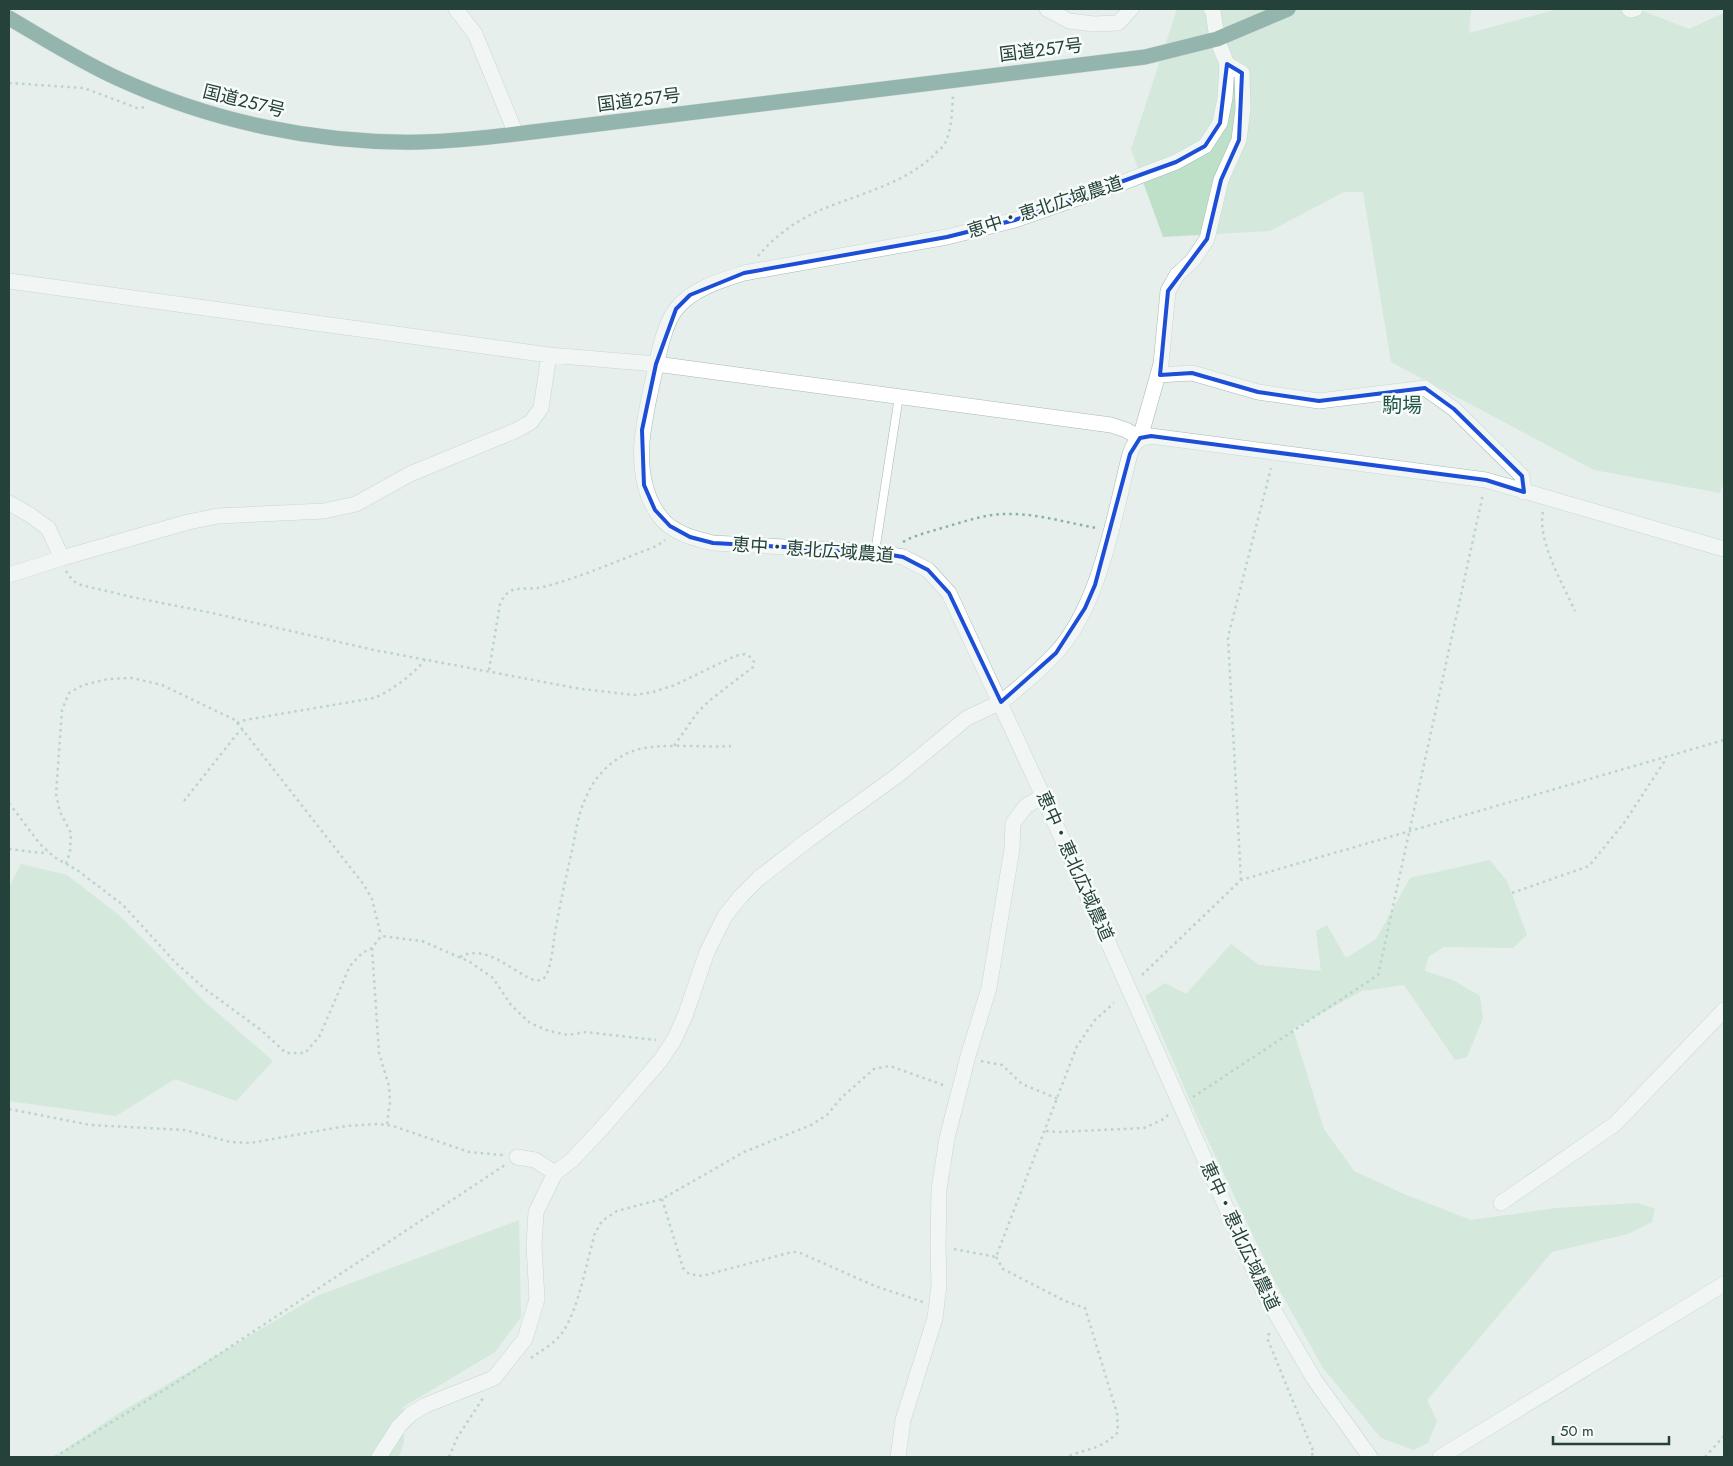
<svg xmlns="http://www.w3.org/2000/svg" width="1733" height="1466" font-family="Jost,'Noto Sans JP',sans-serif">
<rect width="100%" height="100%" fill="#e6efeb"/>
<path fill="#bfe0c8" d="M1177,9H1471L1469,33L1558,9H1638L1689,29L1724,13V482L1720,493L1594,470L1391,362L1363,192H1344L1270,231L1163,237L1131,149Z
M1490,860L1507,881L1527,935L1513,948L1444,947L1428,957L1425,971L1453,980L1480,996L1483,1018L1467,1057L1455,1060L1404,985L1362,991L1293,1029L1324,1129L1354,1171L1404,1194L1471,1220L1556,1208L1638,1203L1655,1209L1652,1222L1628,1234L1552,1252L1427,1400L1437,1421L1428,1443L1414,1450L1381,1438L1323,1368L1276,1284L1197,1117L1145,996L1165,983L1186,994L1231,944L1259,965L1321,971L1316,931L1327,925L1346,958L1376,939L1410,878Z
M21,864L67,875L120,916L206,1003L273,1061L236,1101L175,1079L116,1116L9,1101V887Z
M519,1220L521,1317L495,1352L403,1407L404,1442L399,1457H54L119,1413L317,1296Z"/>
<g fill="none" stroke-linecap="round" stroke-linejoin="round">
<defs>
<path id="lane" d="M875,552L899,396"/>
<path id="street" d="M456,9L475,34L516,134
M1047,9L1069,21L1094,24L1118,23L1131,9
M1211,9L1213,11L1217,39
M1629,9L1631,10L1635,9
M9,281L549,355L656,364L1111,425L1126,430L1140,438L1161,364L1168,291L1177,275L1193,260L1207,239L1221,180L1239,140L1243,109L1242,73L1227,64
M1158,375L1192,373L1258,392L1319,401L1425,388L1454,409L1522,476L1524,492
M9,503L30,515L48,528L62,558
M9,575L62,558L188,522L218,516L324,511L356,504L410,474L517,430L531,422L541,408L549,355
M517,1157L535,1160L555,1173
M1501,1203L1615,1124L1724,1010
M379,1457L399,1426L411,1414L426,1405L494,1378L525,1339L537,1299L534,1246L536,1212L555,1173L572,1160L603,1127L660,1061L674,1040L685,1016L707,952L725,916L741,896L759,878L808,840L898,775L967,718L1001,702
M898,1457L903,1420L935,1318L939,1285L938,1246L939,1189L947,1138L968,1056L989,988L1012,849L1013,823L1026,806L1043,796"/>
<path id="secondary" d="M1217,39L1227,64L1225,98L1220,123L1205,146L1176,162L1124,182L1015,220L947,237L744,273C720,281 694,288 677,308C663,324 657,363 652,384C644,423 634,461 650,500C655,510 661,521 671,527C683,536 698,539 713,543L875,552L903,557L928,570L949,593L1043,796L1266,1297L1314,1379L1370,1457
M1001,702C1020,687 1039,671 1055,654C1100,606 1114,516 1130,454C1134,442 1138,438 1151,436L1486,480L1724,549
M1440,1457L1724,1284"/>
<path id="highway" d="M9,18C45,39 81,62 119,79C213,122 318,144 421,142C453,141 484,138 516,134L1145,57L1217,39L1288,9"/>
</defs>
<use href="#lane" stroke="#a8b8b2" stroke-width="9"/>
<use href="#street" stroke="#a8b8b2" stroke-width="16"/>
<use href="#secondary" stroke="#a4bbb3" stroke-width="16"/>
<use href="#highway" stroke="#c2cac8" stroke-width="16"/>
<path stroke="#86b3a5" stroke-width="2.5" stroke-dasharray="2.5 4" stroke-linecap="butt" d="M9,83L84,88L137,108L146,107
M758,256C773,238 794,222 816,212C854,195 901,186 933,156C936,152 941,149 944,145C952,131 952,111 953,96
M1543,512C1537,541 1563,584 1575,611
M903,542C915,535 929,532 942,528C963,522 985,514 1006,514C1036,513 1067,523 1097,528
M66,571L73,581L81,585L132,597L212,613L374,650L581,689L635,695L653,692L675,685L735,656L745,654L752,658L754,662L753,667L709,701L697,713L674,746
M489,670L500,604C510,581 525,592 543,587C582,577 619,560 657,546L665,540
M237,723L245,720L374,698C388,693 417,672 425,659
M184,801L237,734L243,730
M9,803L40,844L54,857L77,870L123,905L175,962L205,989L261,1030L286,1053H305L319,1037L350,966L362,953L372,948L381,936L422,941L470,962L493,978L511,1005L530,1023L549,1031L568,1035L586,1032L656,1040
M9,849L41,853L48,852
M66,864L70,852L71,833L60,812L56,794L62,710L69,693L83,685L108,679L132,678L162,685L235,720L364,885L372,899L381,936
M1241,880L1228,637L1271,468
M1512,893L1589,866L1624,823L1664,762L1663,758
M372,948L379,1053L389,1086L390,1102L387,1125
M460,957C491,939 527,989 543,979C550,974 553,948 554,939C559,908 566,877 573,846C576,829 579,811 587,795C595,776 613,758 633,751C658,742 703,748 731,746
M1142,975L1241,880L1724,740
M981,1061L1002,1065L1022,1084L1058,1099
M1193,1097L1378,975L1483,494
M9,1109L90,1125L185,1130L230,1142L250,1143L346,1126L377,1124L393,1126L469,1152L503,1155
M1046,1131L1059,1132L1144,1128L1164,1119L1168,1115
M662,1199L683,1268L689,1274L702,1276L792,1252H798L875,1286L923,1302
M954,1249L996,1257L1077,1046L1095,1020L1114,1003
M996,1257L1003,1269L1065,1301L1085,1308L1117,1413L1118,1432C1101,1450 1087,1448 1067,1457
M1269,1333L1268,1340L1314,1453L1308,1457
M531,1358C542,1350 554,1344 562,1333C578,1311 587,1261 595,1233L602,1221L617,1211L662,1199L744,1152L811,1125L827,1115L842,1097L874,1069L890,1066L946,1086
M55,1457L174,1384L505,1165
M449,1457L457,1438L483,1398
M1705,1457L1724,1436"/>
<use href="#lane" stroke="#fff" stroke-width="8"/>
<use href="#street" stroke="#fff" stroke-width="15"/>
<use href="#secondary" stroke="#fff" stroke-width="15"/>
<use href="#highway" stroke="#2f6f62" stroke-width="15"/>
</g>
<path d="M0 0H1733V1466H0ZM1227,64L1242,73L1239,140L1221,180L1207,239L1168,291L1160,375L1192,373L1258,392L1319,401L1425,388L1454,409L1522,476L1524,492L1486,480L1151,436L1140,438L1130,454L1095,585L1085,608L1056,653L1001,702L949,593L928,570L903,557L875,552L713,543L690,537L670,526L655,510L644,485L642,430L656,364L676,309L690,295L744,273L947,237L1015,220L1176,162L1205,146L1220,123Z" fill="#e6efeb" fill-opacity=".55" fill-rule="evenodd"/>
<path fill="none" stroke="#1d4ed8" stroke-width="4" stroke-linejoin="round" d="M1227,64L1242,73L1239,140L1221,180L1207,239L1168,291L1160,375L1192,373L1258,392L1319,401L1425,388L1454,409L1522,476L1524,492L1486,480L1151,436L1140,438L1130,454L1095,585L1085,608L1056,653L1001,702L949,593L928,570L903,557L875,552L713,543L690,537L670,526L655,510L644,485L642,430L656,364L676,309L690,295L744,273L947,237L1015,220L1176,162L1205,146L1220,123Z"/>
<g text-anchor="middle" stroke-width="5" stroke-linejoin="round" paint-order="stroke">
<g font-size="18" fill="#24423a" stroke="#f7fbf9">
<text transform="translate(1041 50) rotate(-7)" y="6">国道257号</text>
<text transform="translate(639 100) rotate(-7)" y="6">国道257号</text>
<text transform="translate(244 101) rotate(14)" y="6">国道257号</text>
<text transform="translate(1045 207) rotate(-18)" y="6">恵中・恵北広域農道</text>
<text transform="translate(813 550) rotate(4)" y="6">恵中・恵北広域農道</text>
<text transform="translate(1075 866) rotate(66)" y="6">恵中・恵北広域農道</text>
<text transform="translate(1240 1236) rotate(65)" y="6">恵中・恵北広域農道</text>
</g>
<g font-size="20" fill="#1f5548" stroke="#f7fbf9">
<text x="1402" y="412">駒場</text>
</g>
</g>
<rect width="1733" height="1466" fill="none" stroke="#24423a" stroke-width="20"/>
<path d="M1553 1436v8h116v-8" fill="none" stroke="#24423a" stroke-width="2.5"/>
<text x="1560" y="1436" font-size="15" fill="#24423a" stroke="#f7fbf9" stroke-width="4" paint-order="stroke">50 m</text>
</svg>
